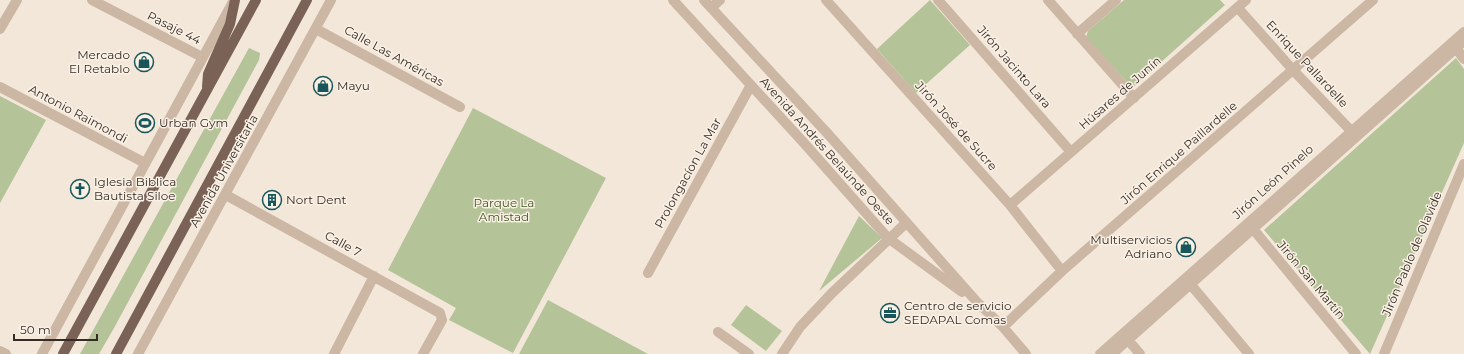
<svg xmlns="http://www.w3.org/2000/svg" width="1464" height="354" font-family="Montserrat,sans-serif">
<rect width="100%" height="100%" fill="#f3e7d9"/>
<path fill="#b4c398" d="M930,0L970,45L916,93L877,49Z
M1124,0H1220L1225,5L1132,88L1086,37L1088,31Z
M249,48L260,53L259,60L114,328L99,354H80Z
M1456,58L1464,69V143L1370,354L1264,230Z
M0,96L46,120L0,203Z
M473,108L606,178L513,353L449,320L456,308L388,270Z
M859,216L882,238L819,291Z
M548,300L648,354H519Z
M746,305L782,331L766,351L731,325Z"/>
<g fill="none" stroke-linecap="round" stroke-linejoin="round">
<path stroke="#ccb6a4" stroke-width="10" d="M92,0L202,57
M673,0L804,143L888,238L962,292
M704,0L828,134L977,302L1003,327L1026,354
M826,0L1010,205L1062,271
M938,0L1071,152
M1048,0L1134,98
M711,8L720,0
M1238,8L1293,70L1356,136
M0,29L17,0
M316,29L460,107
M1077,34L1116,0
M1453,44L1464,59
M0,87L145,163
M226,195L440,313L442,320L423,354
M1010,205L1246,0
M1249,224L1356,354
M648,273L751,85
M1186,279L1249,354
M1003,327L1062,271L1373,0
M718,332L749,354
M1123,334L1140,354
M0,351L6,354
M42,354L234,0
M138,354L331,0
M334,354L374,276
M782,354L800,327L832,293L906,223
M1100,354L1464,32
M1112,354L1464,41
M1384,354L1464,164"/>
<path stroke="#7a6256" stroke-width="10" d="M207,87L208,74L230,24L235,0
M63,354L256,0
M116,354L307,0"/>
</g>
<defs>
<symbol id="shop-ring" viewBox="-11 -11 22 22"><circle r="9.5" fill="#faf1e5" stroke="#19565b" stroke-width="1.5"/><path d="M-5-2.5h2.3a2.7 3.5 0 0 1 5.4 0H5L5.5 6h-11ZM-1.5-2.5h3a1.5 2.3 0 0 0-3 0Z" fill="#19565b"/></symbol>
<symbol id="stadium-ring" viewBox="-11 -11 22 22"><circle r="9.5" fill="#faf1e5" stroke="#19565b" stroke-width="1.5"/><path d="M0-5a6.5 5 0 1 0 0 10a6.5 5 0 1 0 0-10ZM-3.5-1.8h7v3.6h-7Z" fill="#19565b"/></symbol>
<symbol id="church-ring" viewBox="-11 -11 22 22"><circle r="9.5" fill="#faf1e5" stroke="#19565b" stroke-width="1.5"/><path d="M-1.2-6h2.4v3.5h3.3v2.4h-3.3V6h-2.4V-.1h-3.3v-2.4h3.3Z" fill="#19565b"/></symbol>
<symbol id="building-ring" viewBox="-11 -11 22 22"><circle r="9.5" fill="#faf1e5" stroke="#19565b" stroke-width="1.5"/><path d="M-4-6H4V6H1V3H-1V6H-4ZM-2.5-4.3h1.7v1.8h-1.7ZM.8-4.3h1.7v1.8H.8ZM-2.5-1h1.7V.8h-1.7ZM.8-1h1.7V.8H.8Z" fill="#19565b"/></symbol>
<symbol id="office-ring" viewBox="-11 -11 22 22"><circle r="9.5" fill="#faf1e5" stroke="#19565b" stroke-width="1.5"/><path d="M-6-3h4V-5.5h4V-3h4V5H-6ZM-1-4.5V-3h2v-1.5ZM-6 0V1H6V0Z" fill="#19565b"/></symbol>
</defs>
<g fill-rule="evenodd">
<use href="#shop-ring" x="133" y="51" width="22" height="22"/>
<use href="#shop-ring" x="312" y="75" width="22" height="22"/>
<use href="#stadium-ring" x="134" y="112" width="22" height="22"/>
<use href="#church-ring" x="69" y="178" width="22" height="22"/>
<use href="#building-ring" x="261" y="189" width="22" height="22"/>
<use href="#shop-ring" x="1175" y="236" width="22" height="22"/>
<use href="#office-ring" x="879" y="302" width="22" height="22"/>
</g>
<g text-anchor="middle" stroke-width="3" stroke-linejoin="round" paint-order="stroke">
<g font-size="12" fill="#372b26" stroke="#faf1e5">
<text transform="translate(174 28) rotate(27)" y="4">Pasaje 44</text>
<text transform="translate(394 56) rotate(29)" y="4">Calle Las Américas</text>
<text transform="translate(1307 64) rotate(47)" y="4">Enrique Pallardelle</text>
<text transform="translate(1014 67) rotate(49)" y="4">Jirón Jacinto Lara</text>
<text transform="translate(1120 93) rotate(-41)" y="4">Húsares de Junín</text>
<text transform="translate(78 114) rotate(28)" y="4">Antonio Raimondi</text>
<text transform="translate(956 126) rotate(48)" y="4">Jirón José de Sucre</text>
<text transform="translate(827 151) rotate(48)" y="4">Avenida Andrés Belaúnde Oeste</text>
<text transform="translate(1179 153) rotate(-41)" y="4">Jirón Enrique Paillardelle</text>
<text transform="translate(224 171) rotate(-61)" y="4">Avenida Universitaria</text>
<text transform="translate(688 173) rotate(-61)" y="4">Prolongacíon La Mar</text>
<text transform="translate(1273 182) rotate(-42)" y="4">Jirón León Pinelo</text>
<text transform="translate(343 244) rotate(29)" y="4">Calle 7</text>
<text transform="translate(1412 254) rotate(-67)" y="4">Jirón Pablo de Olavide</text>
<text transform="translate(1311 280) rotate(50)" y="4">Jirón San Martín</text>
</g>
<g font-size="12" fill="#372b26" stroke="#faf1e5" text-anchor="start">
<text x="130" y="59" text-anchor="end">Mercado<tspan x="130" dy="14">El Retablo</tspan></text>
<text x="337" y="90">Mayu</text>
<text x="159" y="127">Urban Gym</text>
<text x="94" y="186">Iglesia Biblica<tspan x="94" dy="14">Bautista Siloe</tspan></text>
<text x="286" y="204">Nort Dent</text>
<text x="1172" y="244" text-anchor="end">Multiservicios<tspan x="1172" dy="14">Adriano</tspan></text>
<text x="904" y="310">Centro de servicio<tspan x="904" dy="14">SEDAPAL Comas</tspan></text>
</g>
<g font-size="12" fill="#465728" stroke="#faf1e5">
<text x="504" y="207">Parque La<tspan x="504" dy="14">Amistad</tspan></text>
</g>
</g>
<path d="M14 334v6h83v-6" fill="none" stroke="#372b26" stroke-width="2"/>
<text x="20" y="334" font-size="12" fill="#372b26" stroke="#faf1e5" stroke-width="3" paint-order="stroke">50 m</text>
</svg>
